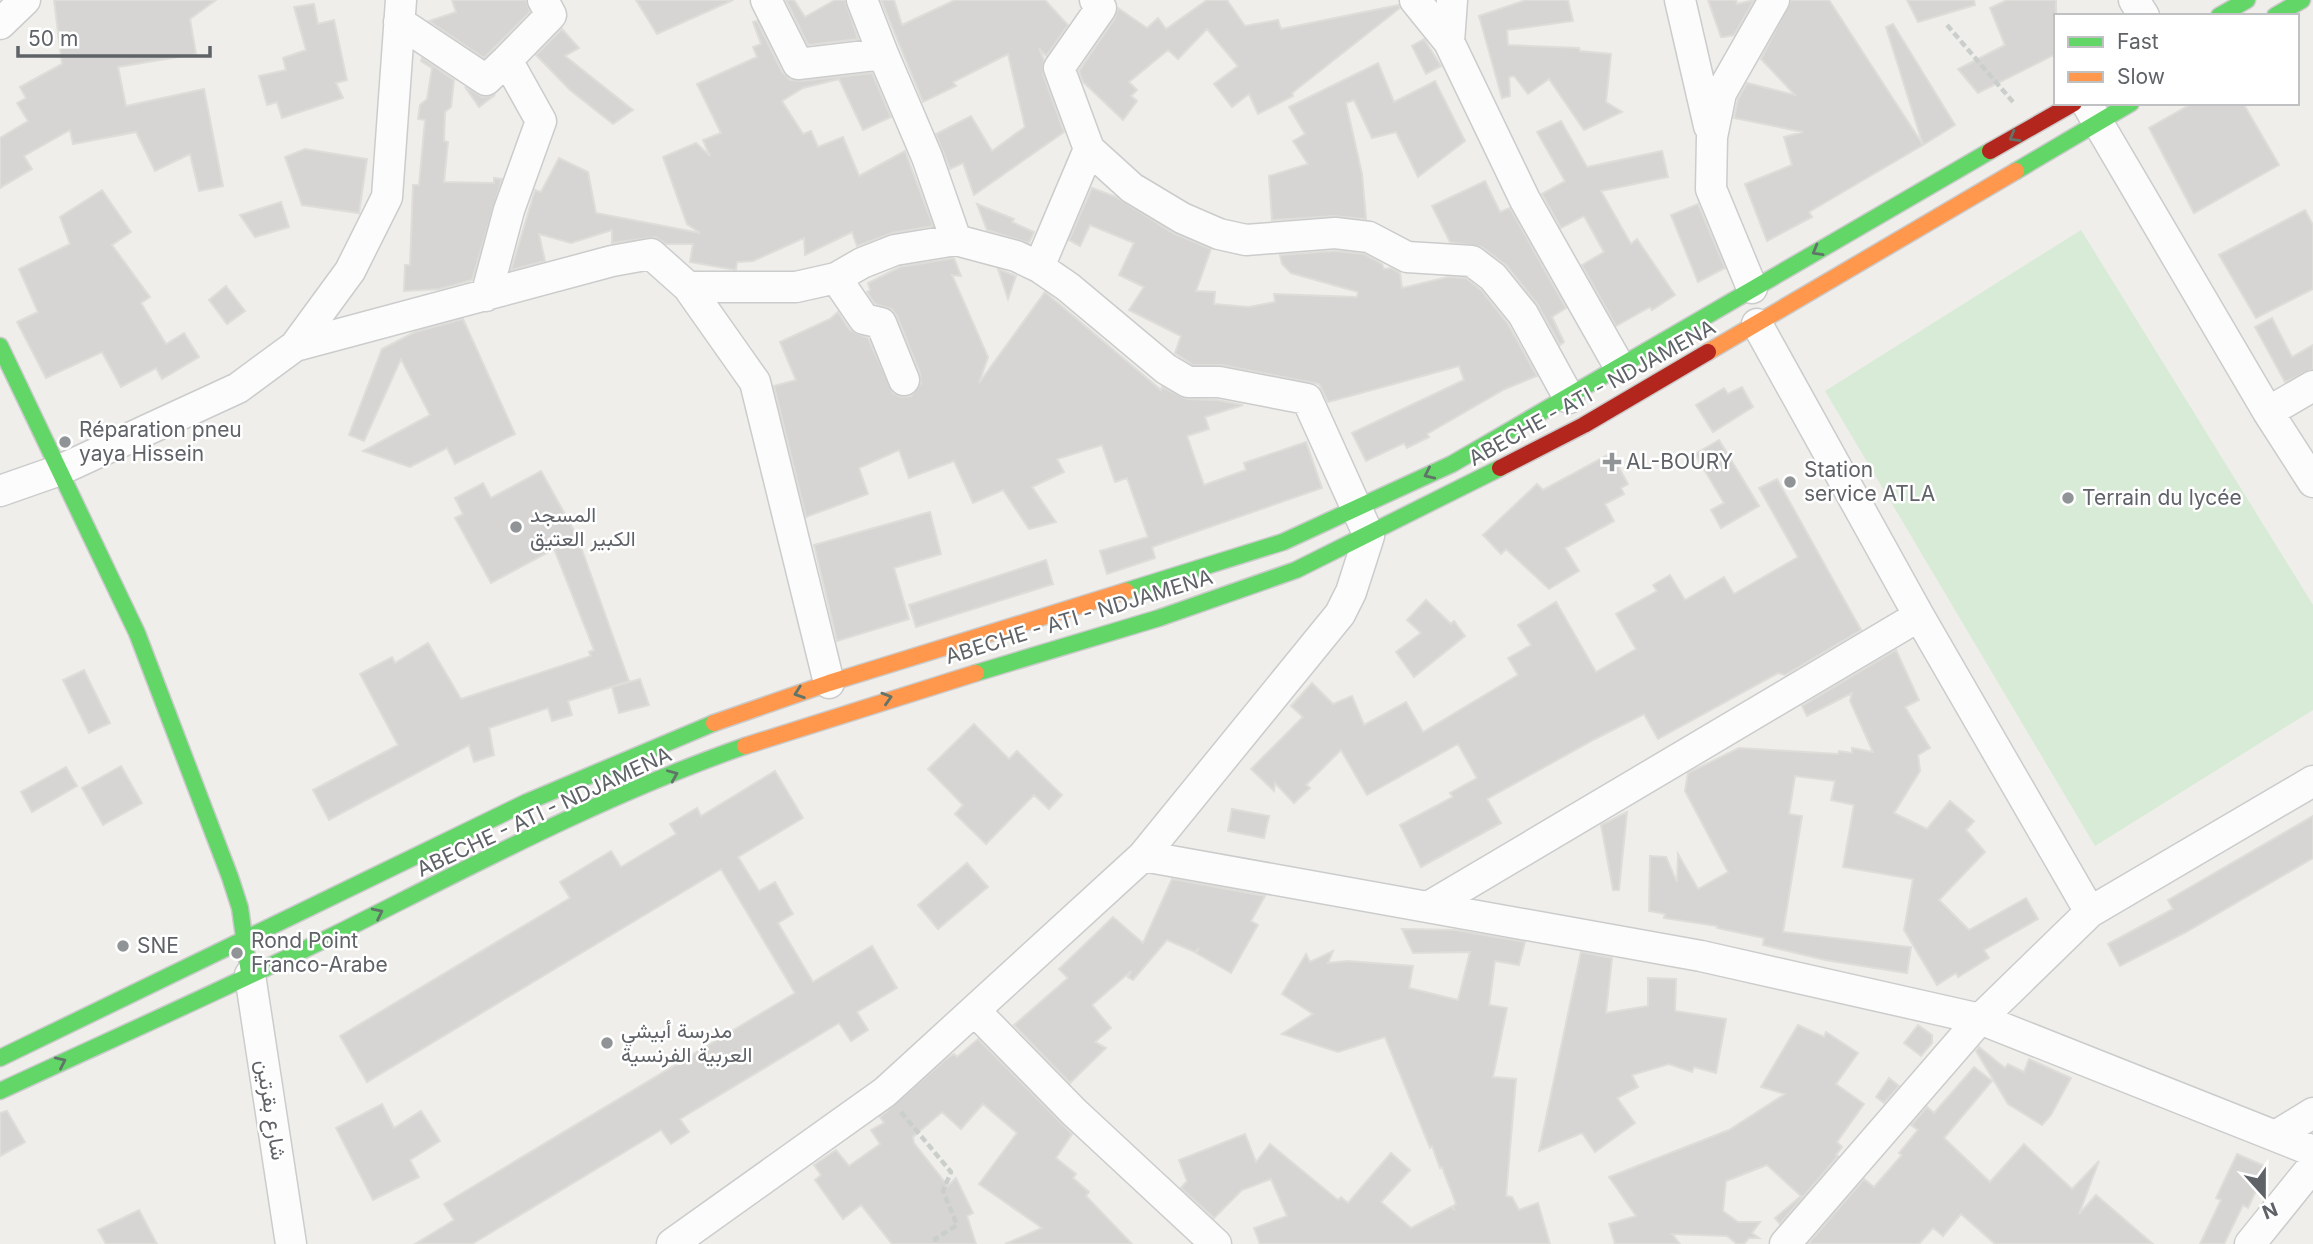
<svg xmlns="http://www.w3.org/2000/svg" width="2313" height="1244" font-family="Inter,Vazirmatn,sans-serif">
<rect width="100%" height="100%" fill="#efeeea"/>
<path fill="#d8ebd6" d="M2081,230L2313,605V710L2095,846L1825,391Z"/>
<path fill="#d6d5d3" stroke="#deddd9" stroke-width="2" d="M54,0H216L190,19L196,54L118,67L126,106L204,89L223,186L199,191L190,154L155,171L136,132L73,144L70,130L24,156L32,169L0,188V138L28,121L17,103L26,98L20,87L62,64Z
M452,0H526L530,12L484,58L429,21L456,12Z
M636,0H733L657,34Z
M786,0H794L805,17L835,0H845L858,39L808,45Z
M881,0H894L902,25L955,0H1045L1068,25L1046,56L1039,48L1044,60L1043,74L1064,132L974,195L963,163L950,169L936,134L971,116L992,151L1025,127L1008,54L953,82L956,86L923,102Z
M1207,0H1227L1245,26L1278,20L1281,29L1399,5L1400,8L1292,93L1293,96L1258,114L1249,94L1232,107L1214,84L1238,66L1207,29L1178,59L1168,50L1129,82L1137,90L1131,96L1137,101L1123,120L1083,82L1079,71L1115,18L1118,8L1147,28L1158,18L1166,29Z
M1526,0H1568L1573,21L1507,30L1508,45L1579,48L1580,51L1611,54L1606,102L1622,112L1584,130L1549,79L1528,94L1514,76L1509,77L1510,96L1502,98L1479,16Z
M1708,0H1736L1737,4L1754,0L1734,35L1724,37H1721Z
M1791,0H1829L1923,145L1809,212L1812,217L1767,241L1745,184L1792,165L1784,137L1803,132L1734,118L1738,99L1747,83L1795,95L1761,59Z
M1907,0H1974L1975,5L1918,22Z
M2007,0H2056V54L1978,93L1958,69L2005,45L1990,8Z
M314,4L318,24L334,20L347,80L336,83L343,98L282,118L277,102L267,105L259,76L286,70L283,58L306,50L294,7Z
M757,21L782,72L790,80L800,81L872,73L891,117L863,130L839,79L803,88L782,101L803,134L811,131L818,147L843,137L859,176L905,151L933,226L892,233L857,246L852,232L805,255L804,238L753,261L737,262L736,270L690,262L693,244H666L655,237L612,243V230L571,243L539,234L545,261L511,270L535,190L541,192L559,158L588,172L596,213L700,233L687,224L663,157L696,143L710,156L703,140L721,133L697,84L757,57L753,47L761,44L753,22Z
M1893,24L1955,125L1923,145L1886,27Z
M562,29L579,48L565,56L633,110L613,124L570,90L536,55Z
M1424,39L1441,66L1426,74L1412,46Z
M422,58L454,80L451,107L445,112L444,141L448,142L444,182L494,183V178L502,179L472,280L439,289L404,291L405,265H410L413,185H419L425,120L418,119L420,105L427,99L432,68L421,61Z
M1378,63L1394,102L1435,81L1465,141L1418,177L1396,132L1372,138L1354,100L1346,103L1362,174L1366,219L1334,216L1272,220L1269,176L1308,164L1293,141L1305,134L1289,107Z
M465,87L483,97L495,95L479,107Z
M2193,103H2243L2279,165L2194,213L2149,128Z
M1561,121L1587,167L1662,151L1668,177L1601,191L1631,244L1637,239L1675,295L1652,310L1650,307L1616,326L1582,265L1604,252L1584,216L1561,228L1542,194L1565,181L1537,132Z
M305,149L367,159L359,213L302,205L285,157Z
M1485,181L1500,212L1510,208L1566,308L1552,317L1564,342L1560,345L1538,305L1507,266L1482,247L1450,242L1432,206Z
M1092,188L1116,197L1173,233L1211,249L1196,291L1215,292L1214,304L1249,307L1275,302L1274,294L1357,297L1358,292L1291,273L1282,264L1280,255L1335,251L1364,254L1382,264L1384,269L1391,268L1400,273L1402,288L1448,277L1466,278L1481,290L1508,324L1537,376L1505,389L1427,434L1429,437L1407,448L1404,443L1366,461L1352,433L1464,380L1459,366L1328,402L1319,384L1222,365H1193L1175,353L1181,336L1129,310L1144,287L1119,275L1134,243L1090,225L1080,246L1069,240Z
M102,190L131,232L112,245L150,297L141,303L166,344L184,333L199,357L162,379L156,368L121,387L102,352L46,378L17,322L38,312L19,269L70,244L60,217Z
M281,202L289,227L255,237L240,215Z
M977,204L1014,219L1012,222L1034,232L1029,243L987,230Z
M1698,204L1725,268L1698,282L1671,215Z
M2305,210L2313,225V289L2256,318L2219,255Z
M954,258L961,276L952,275L988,357L979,383L1045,292L1161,390L1162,387L1187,399L1217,400L1243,405L1205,417L1209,429L1187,436L1204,485L1246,470L1244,463L1306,442L1322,488L1152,547L1155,558L1107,574L1100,551L1148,537L1127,478L1115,482L1102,445L1057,459L1064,472L1032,487L1056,522L1029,529L1003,490L973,503L954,461L909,478L899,450L859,468L868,494L806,517L774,386L796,380L780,342L830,319L838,312L850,330L868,338L893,393L902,397L911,396L921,383L920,373L897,316L892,309L875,304L867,292L870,290L868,283L900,267Z
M998,269L1016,276L1008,299Z
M226,286L245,311L227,324L209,300Z
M2272,318L2292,357L2313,345V369L2285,382L2255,327Z
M463,319L515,434L455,464L447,448L410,467L363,451L430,415L401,359L364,441L349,435L382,349L415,332Z
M1742,387L1753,407L1713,432L1696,405L1724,388L1728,394Z
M1719,440L1759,506L1721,528L1711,510L1724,503L1695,454Z
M1611,453L1628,484L1621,488L1624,494L1605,504L1614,521L1565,548L1579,571L1549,589L1506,549L1501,554L1483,535L1537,484L1543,490Z
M541,471L577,536L629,681L568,701L572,715L552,721L548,708L489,728L494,755L474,762L469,745L329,820L313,790L398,745L360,674L392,657L395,663L428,643L461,699L591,656L589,652L594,650L554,549L491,583L455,518L463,514L455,498L483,483L491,498Z
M1777,479L1861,630L1785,675L1778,673L1658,739L1644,714L1595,739L1487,799L1501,823L1421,867L1400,825L1453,797L1450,793L1477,778L1458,744L1367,795L1341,750L1306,785L1310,788L1294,803L1275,783L1274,791L1251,769L1303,717L1291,706L1312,683L1333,704L1352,696L1364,725L1406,702L1423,732L1518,675L1508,658L1531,645L1518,625L1556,602L1596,672L1636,649L1616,614L1657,591L1653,585L1670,575L1685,600L1724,577L1734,594L1798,557L1759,488Z
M930,512L941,554L894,568L909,619L837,641L814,545Z
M1046,560L1053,584L916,627L909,605Z
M1426,600L1451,624L1454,621L1465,636L1414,677L1396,652L1421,633L1407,620Z
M1896,650L1919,700L1905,707L1930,748L1918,755L1920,771L1894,813L1927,829L1950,801L1974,821L1966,830L1985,852L1939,900L1969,930L2026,898L2038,919L1984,950L1989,958L1958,977L1956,973L1937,985L1904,930L1913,879L1843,867L1854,805L1831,800L1835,781L1795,776L1789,814L1802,816L1783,932L1911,947L1907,973L1825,960L1763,945L1764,938L1717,928V926L1664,918L1665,914L1649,911L1650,856L1666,857L1677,882L1678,854L1698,889L1728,872L1685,791L1688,773L1739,748L1838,754L1839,751L1852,753V748L1873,752L1850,701L1852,693L1807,716L1802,706Z
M84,670L110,723L89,733L63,680Z
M640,679L649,705L619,713L612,687Z
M974,724L1009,759L1017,751L1062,795L1049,809L1034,795L986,844L955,814L963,805L928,769Z
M121,766L142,803L103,825L82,788Z
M66,767L77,786L32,812L21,792Z
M775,771L803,818L738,857L759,891L775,882L793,914L778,923L813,982L872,946L897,988L857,1012L868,1030L851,1041L839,1023L680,1119L689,1132L671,1144L661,1130L472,1244H415L454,1220L444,1204L795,993L721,869L367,1082L340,1036L570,898L560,882L611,851L621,867L676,834L670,824L697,808L701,816Z
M1232,809L1269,816L1264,838L1228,831Z
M1627,812L1619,890H1613L1601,825Z
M2313,816V858L2186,932L2120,966L2108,944L2173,909L2168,900Z
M967,863L988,887L938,929L918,905Z
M1172,879L1265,896L1251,921L1258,925L1231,973L1196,953L1199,948L1195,952L1167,940L1133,980L1128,977L1131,971L1092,1005L1111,1028L1095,1042L1106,1048L1070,1083L1014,1025L1068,978L1059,969L1113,917L1143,943Z
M1402,929L1455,930L1525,942L1519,965L1495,961L1489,1005L1507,1008L1493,1077L1516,1079L1506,1196L1512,1197L1519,1210L1538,1203L1550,1244H1260L1254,1228L1287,1216L1271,1179L1242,1190L1214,1218L1181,1188L1187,1181L1179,1160L1245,1134L1256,1162L1270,1144L1338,1200L1341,1197L1348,1203L1391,1153L1410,1170L1381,1202L1411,1228L1451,1207L1454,1209L1453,1206L1456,1204L1442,1167L1440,1168L1432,1146L1430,1148L1385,1037L1338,1052L1282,1034L1313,1014L1282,994L1306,954L1310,962L1333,951L1328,963L1347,961L1413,966L1409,988L1458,1000L1470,952L1413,953Z
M1581,952L1612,958L1606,1013L1648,1006V978L1676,979L1675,1011L1726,1019L1716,1073L1694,1067L1692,1072L1669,1064L1632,1075L1638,1087L1617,1098L1635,1123L1595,1152L1582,1133L1539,1151Z
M1798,1025L1824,1037L1826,1032L1858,1053L1836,1084L1864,1104L1837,1142L1842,1147L1836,1155L1838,1156L1780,1224L1775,1218L1801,1196L1767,1165L1726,1181L1723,1211L1738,1222H1760L1752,1233L1759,1238H1749L1744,1244H1737L1727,1236L1672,1234L1680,1244H1615L1609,1224L1636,1216L1609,1177L1729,1130L1785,1094L1761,1087Z
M1918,1025L1932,1035V1043L1921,1056L1904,1043Z
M978,1039L1072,1134L1056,1158L1076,1174L1073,1178L1089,1192L1086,1196L1132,1244H1005L1042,1228L979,1184L1017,1133L983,1104L961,1129L942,1112L913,1137L914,1143L948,1186L956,1178L973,1213L967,1216L976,1244H892L861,1205L843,1219L815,1180L821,1175L814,1165L836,1150L849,1166L880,1144L871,1130L884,1123L880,1117L945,1060L954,1054L957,1057Z
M1979,1047L2005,1068L2008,1064L2024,1072L2029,1059L2071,1078L2051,1115L2042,1125L2008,1104L1976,1051Z
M1974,1067L1992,1081L1944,1138L1990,1182L2024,1144L2072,1189L2099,1161L2079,1214L2096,1195L2153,1244H1995L1961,1214L1943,1236L1933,1228L1919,1244H1808L1864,1179L1874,1187L1902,1155L1899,1153L1918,1130L1911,1125L1927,1107L1934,1113Z
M1889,1078L1899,1086L1884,1103L1876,1097Z
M382,1104L394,1128L421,1111L440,1141L410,1160L419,1177L373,1200L336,1128Z
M7,1111L25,1142L0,1156V1113Z
M2237,1154L2267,1167L2248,1208L2243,1205L2224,1244H2200L2221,1200L2216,1198Z
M139,1210L157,1244H106L98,1230Z"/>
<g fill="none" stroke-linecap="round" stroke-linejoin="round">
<defs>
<path id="street" d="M862,0L883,54
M1095,0L1101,8L1059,68L1089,149L1132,188L1182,218L1219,234L1246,240L1335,233L1369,237L1407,257L1472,261L1493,277L1523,314L1569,398
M1415,0L1449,42L1525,200L1619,366
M1680,0L1709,126
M2134,0L2144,16
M399,22L486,80L507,60L541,121L509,210L486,296
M0,24L25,0
M1449,42L1452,0
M507,60L551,15L543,0
M2087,104L2268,412L2313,482
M1039,267L1089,149
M836,278L864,319L881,323L904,380
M688,287L755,382L829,683
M1752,288L1711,189L1712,137L1721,93L1774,0
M1757,324L1919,616L2090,912
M295,346L612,261L651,254L688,287H796L836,278L862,263L895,250L956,240
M2268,412L2313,386
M0,491L60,470L238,388L295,346L350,271L387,197L401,0
M1143,856L1701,956L1980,1019L2313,1151
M1430,906L1919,616
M250,975L291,1244
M975,1011L1074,1112L1216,1244
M2277,1135L2313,1113
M672,1244L885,1092L1143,856L1340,614L1351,592L1369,536L1307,399L1219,382H1188L1166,369L1068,287L1039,267L1016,256L956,240L927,157L883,54L798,64L766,0
M1785,1244L1980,1019L2090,912L2313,781
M2250,1244L2313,1166"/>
<path id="fast" d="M2219,16L2247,0
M2275,16L2302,0
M2016,171L2131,103
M0,346L137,633L230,877L240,908L249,973
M1126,591L1283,542L1452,464L1990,151
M976,673L1159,618L1296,570L1500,468
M0,1058L527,802L714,723
M0,1091C112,1039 225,989 336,934C470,867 604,795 745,746"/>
<path id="slow" d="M1708,352L2016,171
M714,723L829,683L1126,591
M745,746L976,673"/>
<path id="jam" d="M1990,151L2074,103
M1500,468L1584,425L1708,352"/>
</defs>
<use href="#street" stroke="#cbcccc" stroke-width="33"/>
<use href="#fast" stroke="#cacacb" stroke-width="19"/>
<use href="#slow" stroke="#cacacb" stroke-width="19"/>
<use href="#jam" stroke="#cacacb" stroke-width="19"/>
<path stroke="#cacfcc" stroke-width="4.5" stroke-dasharray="7 3.5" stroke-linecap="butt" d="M1947,25L2013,102
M901,1112L951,1172L943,1191L957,1225L935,1239L938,1244"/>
<use href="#street" stroke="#fdfcfc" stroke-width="30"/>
<use href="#fast" stroke="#63d668" stroke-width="16"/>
<use href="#slow" stroke="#ff974d" stroke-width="16"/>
<use href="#jam" stroke="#b3261e" stroke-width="16"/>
</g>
<defs><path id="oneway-chevron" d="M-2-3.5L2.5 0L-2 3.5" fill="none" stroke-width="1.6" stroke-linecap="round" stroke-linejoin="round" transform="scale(1.75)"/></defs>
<g stroke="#607468">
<use href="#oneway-chevron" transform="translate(2014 137) rotate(150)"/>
<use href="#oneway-chevron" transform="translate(1817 251) rotate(150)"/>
<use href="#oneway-chevron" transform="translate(1429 474) rotate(155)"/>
<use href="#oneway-chevron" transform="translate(799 693) rotate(161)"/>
<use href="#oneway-chevron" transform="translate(887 698) rotate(-17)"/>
<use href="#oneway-chevron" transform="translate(673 775) rotate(-23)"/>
<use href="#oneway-chevron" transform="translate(378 913) rotate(-26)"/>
<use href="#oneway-chevron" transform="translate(61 1062) rotate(-25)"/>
</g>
<g fill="#919496" stroke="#fff" stroke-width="2.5">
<circle cx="65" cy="442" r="7"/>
<path d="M1608.5 451.5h7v7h7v7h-7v7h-7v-7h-7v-7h7z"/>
<circle cx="1790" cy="482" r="7"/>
<circle cx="2068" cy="498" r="7"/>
<circle cx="516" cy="527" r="7"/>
<circle cx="123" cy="946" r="7"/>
<circle cx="237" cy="953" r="7"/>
<circle cx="607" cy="1043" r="7"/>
</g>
<g text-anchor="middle" stroke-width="5" stroke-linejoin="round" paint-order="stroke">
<g font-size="21" fill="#5f6368" stroke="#fff">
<text transform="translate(1592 393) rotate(-29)" y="7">ABECHE - ATI - NDJAMENA</text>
<text transform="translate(1079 617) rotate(-17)" y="7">ABECHE - ATI - NDJAMENA</text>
<text transform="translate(544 812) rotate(-25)" y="7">ABECHE - ATI - NDJAMENA</text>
<text transform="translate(271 1110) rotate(81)" y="7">شارع بقرتين</text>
</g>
<g font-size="21" fill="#5f6368" stroke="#fff" text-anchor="start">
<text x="79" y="437">Réparation pneu<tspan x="79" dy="24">yaya Hissein</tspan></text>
<text x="1626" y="469">AL-BOURY</text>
<text x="1804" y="477">Station<tspan x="1804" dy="24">service ATLA</tspan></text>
<text x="2082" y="505">Terrain du lycée</text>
<text x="530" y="522">المسجد<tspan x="530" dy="24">الكبير العتيق</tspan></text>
<text x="251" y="948">Rond Point<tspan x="251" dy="24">Franco-Arabe</tspan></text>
<text x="137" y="953">SNE</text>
<text x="621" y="1038">مدرسة أبيشي<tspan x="621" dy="24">العربية الفرنسية</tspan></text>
</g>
</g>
<rect x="2054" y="14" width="245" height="91" fill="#ffffff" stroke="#bfc1c3" stroke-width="2"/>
<rect x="2068" y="37" width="35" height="10" fill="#63d668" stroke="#bfc1c3" stroke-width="2"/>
<text x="2117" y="49" font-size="21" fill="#5f6368">Fast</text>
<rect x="2068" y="72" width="35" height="10" fill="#ff974d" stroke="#bfc1c3" stroke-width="2"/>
<text x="2117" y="84" font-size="21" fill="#5f6368">Slow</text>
<g transform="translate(2264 1195) rotate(159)" stroke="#ffffff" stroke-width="5" paint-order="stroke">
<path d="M0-5L12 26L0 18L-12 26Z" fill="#5f6368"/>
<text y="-10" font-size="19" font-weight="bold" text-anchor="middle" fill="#5f6368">N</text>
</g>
<path d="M18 46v10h192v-10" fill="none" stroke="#5f6368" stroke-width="3.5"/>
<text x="28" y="46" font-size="21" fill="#5f6368" stroke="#ffffff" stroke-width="5" paint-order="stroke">50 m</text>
</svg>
